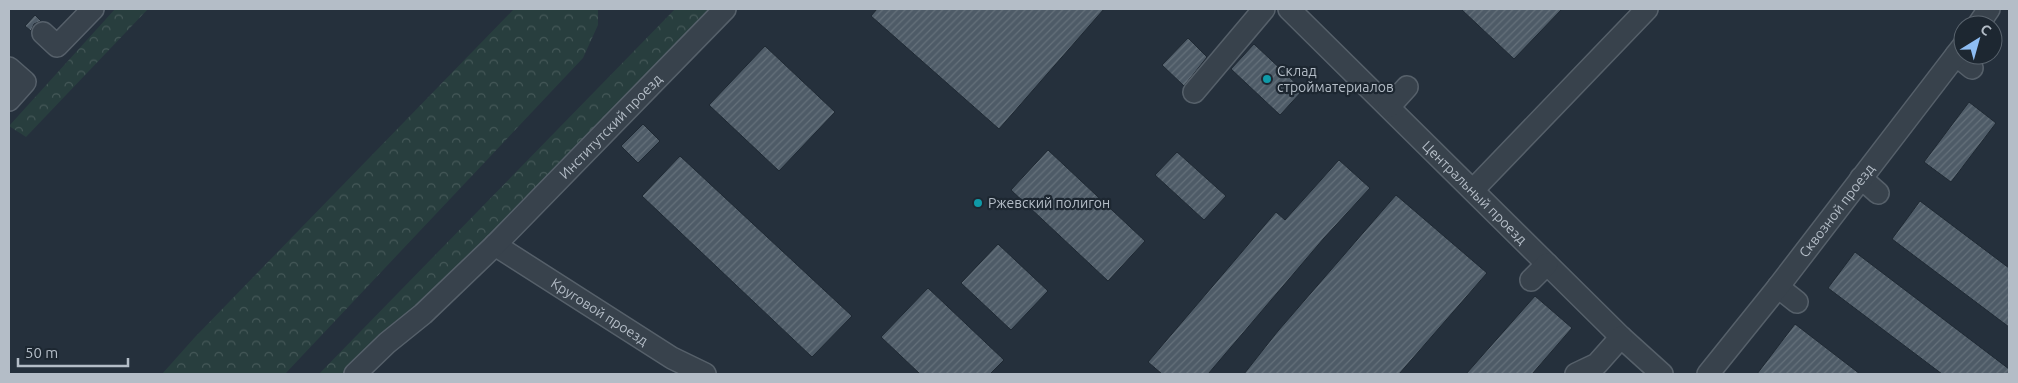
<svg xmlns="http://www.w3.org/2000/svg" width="2018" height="383" font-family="Ubuntu,sans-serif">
<defs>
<pattern id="forest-crowns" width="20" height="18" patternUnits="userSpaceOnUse" patternTransform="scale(1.25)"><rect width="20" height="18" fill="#283e3e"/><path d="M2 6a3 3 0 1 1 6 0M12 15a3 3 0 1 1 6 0" fill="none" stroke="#455858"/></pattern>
<pattern id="building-hatch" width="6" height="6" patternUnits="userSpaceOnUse" patternTransform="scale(1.25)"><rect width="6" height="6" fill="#4e5b67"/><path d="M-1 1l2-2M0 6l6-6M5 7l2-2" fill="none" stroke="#65717b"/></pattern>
</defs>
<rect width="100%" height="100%" fill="#25303c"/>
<path fill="url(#forest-crowns)" d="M115,9H148L26,137L9,126Z
M514,9H598V25L583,58L285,374H162L195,337Z
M675,9H710L488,243L347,374H319Z"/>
<path fill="url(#building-hatch)" stroke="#1f2933" d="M877,9H1104L999,129L871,16Z
M1461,9H1562L1514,59Z
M35,15L41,21L34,24L31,31L25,26Z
M1188,38L1207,57L1184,86L1162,65Z
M1254,44L1303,90L1280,115L1231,69Z
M765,46L835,112L779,171L709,105Z
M1969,102L1996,123L1951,182L1924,162Z
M643,124L660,141L638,163L621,146Z
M1048,150L1145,241L1108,281L1011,190Z
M1177,152L1226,196L1204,220L1155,175Z
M680,156L852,316L812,357L642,196Z
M1339,160L1370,188L1324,238L1208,374H1162L1148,362L1276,212L1285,220Z
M1396,195L1487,273L1399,374H1244L1278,331Z
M1920,201L2009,268V327L1892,239Z
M998,244L1048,291L1011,330L961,283Z
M1855,252L2009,369V374H1942L1828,288Z
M928,288L1004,360L990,374H920L881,337Z
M1535,296L1572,328L1532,374H1466Z
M1795,324L1860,374H1757Z"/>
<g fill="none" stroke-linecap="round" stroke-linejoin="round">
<defs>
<g id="minor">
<path id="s1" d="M1289,9L1621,337L1662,374"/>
<path d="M1978,25L1989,9"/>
<path d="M43,33L57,46L93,9"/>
<path d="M1956,55L1972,68"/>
<path d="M1194,92L1264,9"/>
<path d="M9,100L25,82L9,68"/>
<path d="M1389,107L1407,87"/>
<path d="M1861,178L1878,193"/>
<path d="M1473,190L1647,9"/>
<path id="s2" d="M495,245L672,358L705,374"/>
<path d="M1531,280L1547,264"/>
<path d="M1778,287L1797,302"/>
<path id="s3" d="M355,374L387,343L423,314L495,245L725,9"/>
<path d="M1576,374L1597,364L1621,337"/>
<path id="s4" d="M1708,374L1778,287L1963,46"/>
</g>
</defs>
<use href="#minor" stroke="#56606a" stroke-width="24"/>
<use href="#minor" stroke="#38424c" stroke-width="21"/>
</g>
<g fill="#0f9aa8" stroke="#1d2731" stroke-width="2">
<circle cx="1267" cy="79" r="5"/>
<circle cx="978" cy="203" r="5"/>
</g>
<g text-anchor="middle" stroke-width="4.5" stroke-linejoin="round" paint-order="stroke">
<g font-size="14" fill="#b4bdc7" stroke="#1d2731" text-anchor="start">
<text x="1277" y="76">Склад<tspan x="1277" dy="16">стройматериалов</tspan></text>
<text x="988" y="208">Ржевский полигон</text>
</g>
<g font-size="14" fill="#b4bdc7" stroke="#1d2731">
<text dy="5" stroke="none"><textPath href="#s3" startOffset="356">Институтский проезд</textPath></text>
<text dy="5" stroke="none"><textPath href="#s1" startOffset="261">Центральный проезд</textPath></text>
<text dy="5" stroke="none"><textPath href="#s4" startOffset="208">Сквозной проезд</textPath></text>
<text dy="5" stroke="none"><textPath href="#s2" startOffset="124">Круговой проезд</textPath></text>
</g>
</g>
<rect width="2018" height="383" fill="none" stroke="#b4bdc7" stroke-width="20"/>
<g transform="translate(1978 40) rotate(37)"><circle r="24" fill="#1d2731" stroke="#59636d"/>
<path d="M0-4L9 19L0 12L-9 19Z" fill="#8ebdf3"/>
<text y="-8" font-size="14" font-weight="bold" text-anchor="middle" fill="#b4bdc7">С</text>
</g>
<path d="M18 358v8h110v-8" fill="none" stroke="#b4bdc7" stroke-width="2.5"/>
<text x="25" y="358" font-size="15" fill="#b4bdc7" stroke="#1d2731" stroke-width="4" paint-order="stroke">50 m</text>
</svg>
